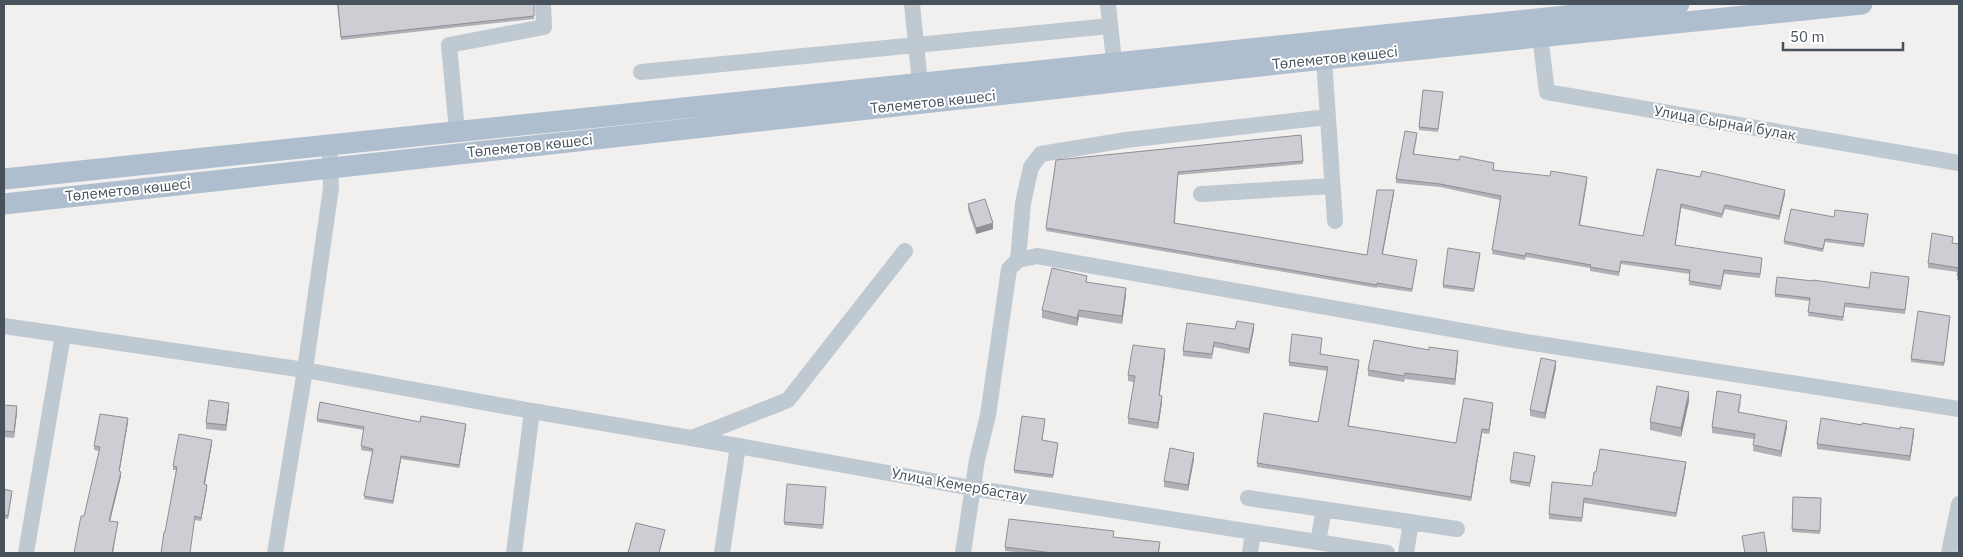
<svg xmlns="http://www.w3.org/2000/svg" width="1963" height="557" font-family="'IBM Plex Sans',sans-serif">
<rect width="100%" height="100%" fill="#f2efef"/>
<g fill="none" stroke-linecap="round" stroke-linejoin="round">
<path stroke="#bfc9d1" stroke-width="16" d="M912,4L920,83
M1108,4L1114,62
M1540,36L1547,92L1959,163
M1324,59L1335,221
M641,72L1110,26
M457,132L449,45L544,27L543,4
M1201,194L1332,186
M1018,260L1023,203L1031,167L1041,154L1126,140L1327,117
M4,326L305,370L532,411L514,553
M532,411L738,446L972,488L1387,553
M692,438L788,400L905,251
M1248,498L1457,529
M1318,542L1324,509
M26,553L63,335
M275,553L305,370L331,188L330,157
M722,553L738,446
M963,553L977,460L988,415L1009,269L1018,260L1037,256L1514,340L1959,409
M1250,553L1253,532
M1406,553L1411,522
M1949,553L1959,504"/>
<path stroke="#aebece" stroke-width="21" d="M4,179L1679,4
M4,204L1324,59L1862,4"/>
</g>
<path fill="#afb1b6" d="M337,4H534V19L341,40Z
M1443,95L1438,132L1419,130V127Z
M1301,135L1303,164L1178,175L1175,223L1367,255L1394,193L1383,254L1417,263L1412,292L1377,287V288L1046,231L1056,160Z
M1417,137L1414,154L1494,167L1493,170L1587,181L1580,226L1643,236L1657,169L1785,194L1779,220L1725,209L1722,218L1681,208L1675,246L1762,262L1760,278L1724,274L1721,290L1689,285L1690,274L1621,264L1619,276L1590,271V268L1526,257L1525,260L1492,254L1500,200L1440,187L1396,183V179Z
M968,204L993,229L976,234L968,210Z
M1868,214L1864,247L1825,242L1823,252L1784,244V241L1834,217Z
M1952,243L1959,244V280H1957L1958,272L1928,268V263Z
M1480,256L1474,292L1443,288V285Z
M1909,280L1905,314L1845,307L1843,321L1808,316L1810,301L1775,297V294L1869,288Z
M1087,282L1126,295L1122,324L1079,317L1077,326L1042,318V310Z
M1950,319L1944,366L1911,362V359Z
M1235,329H1254L1249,354L1214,347L1212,359L1183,356V351Z
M1322,342L1320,354L1359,364L1348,426L1456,443L1493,407L1489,434L1482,433L1471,501L1257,467V463L1318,422L1328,371L1289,366V362Z
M1165,356L1159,395L1162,402L1158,429L1128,424V418L1134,382L1128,381V375Z
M1458,357L1455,385L1405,379L1404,382L1368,376V370Z
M1556,367L1545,419L1530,416V410Z
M1689,401L1681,437L1650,430V422Z
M1741,401L1739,412L1787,427L1781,457L1753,451L1754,439L1712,433V427Z
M4,405L17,412L14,438L4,437Z
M229,409L226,431L206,429V423Z
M317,419L420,422L466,427L459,468L401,459L393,504L364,499L373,452L361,450L364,430L317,422Z
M128,422L119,471L121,476L110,521L118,526L84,516L99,451L94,450V446Z
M1045,422L1042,440L1058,446L1053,478L1014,473V470Z
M1914,434L1910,461L1817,449V444Z
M212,443L205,484L207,488L201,521L195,520L165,532L176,470H173V466Z
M1194,459L1188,491L1164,487V481Z
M1535,459L1530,487L1510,483V480Z
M1686,466L1676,517L1584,503L1582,522L1549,519V514L1592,486L1596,472Z
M826,487L823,529L784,525V522Z
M4,489L12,494L8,519L4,518Z
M1793,497L1821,498L1820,534L1792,532Z
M1113,537L1160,546L1159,553H1024L1005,551V547Z"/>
<path fill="#8f9094" d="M1587,177V181L1579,229V225Z
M1394,190V193L1382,257V254Z
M1785,190V194L1779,220V216Z
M1681,204V208L1675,249V245Z
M993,223V229L976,234V228Z
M1126,288V295L1122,324V316Z
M1079,310V317L1077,326V318Z
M1254,324V329L1249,354V349Z
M1165,349V356L1159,401V395Z
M1458,351V357L1455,385V379Z
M1359,360V364L1348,430V426Z
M1556,361V367L1545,419V413Z
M1689,392V401L1681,437V428Z
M1162,396V402L1158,429V423Z
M229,403V409L226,431V425Z
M1493,403V407L1489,434V430Z
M17,406V412L14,438V432Z
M128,418V422L119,475V471Z
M1787,421V427L1781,457V451Z
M466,424V427L459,468V465Z
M1482,429V433L1471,501V497Z
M1914,429V434L1910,461V456Z
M212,440V443L204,488V484Z
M1194,453V459L1188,491V485Z
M401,456V459L393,504V501Z
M1686,462V466L1676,517V513Z
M121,472V476L109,525V521Z
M207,485V488L201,521V518Z
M118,522L113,553H112Z"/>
<path fill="#ccced4" stroke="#8f9094" d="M338,4H534V16L341,37Z
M1423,90L1443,92L1438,129L1419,127Z
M1405,131L1417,133L1413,154L1459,160L1460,156L1494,163L1493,170L1550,176L1551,171L1587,177L1579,225L1643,236L1657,169L1700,177L1702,171L1785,190L1779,216L1725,205L1722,214L1681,204L1675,245L1762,258L1760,274L1724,270L1721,286L1689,281L1690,270L1621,261L1619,272L1590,267L1591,265L1526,253L1525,256L1492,250L1501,196L1440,184L1396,179Z
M1301,135L1303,161L1178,172L1174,223L1367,255L1377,190H1394L1382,254L1417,260L1412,289L1377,283V285L1046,228L1056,160Z
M985,199L993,223L976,228L968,204Z
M1791,209L1834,217L1835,210L1868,214L1864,244L1825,239L1823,249L1784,241Z
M1932,233L1953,237L1952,243L1959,244V276L1957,275L1959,268L1928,263Z
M1448,248L1480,253L1474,289L1443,285Z
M1052,268L1087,276L1086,282L1126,288L1122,316L1079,310L1077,318L1042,310Z
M1871,272L1909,277L1905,310L1845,303L1843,317L1808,312L1810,298L1775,294L1777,277L1813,281V280L1869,288Z
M1918,311L1950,316L1944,363L1911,359Z
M1237,321L1254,324L1249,349L1214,342L1212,354L1183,351L1187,323L1235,329Z
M1292,334L1322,338L1320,354L1359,360L1348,426L1456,443L1464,398L1493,403L1489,430L1482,429L1471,497L1257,463L1264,413L1318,422L1328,367L1289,362Z
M1374,340L1429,350V347L1458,351L1455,379L1405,373L1404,376L1368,370Z
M1133,345L1165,349L1159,395L1162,396L1158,423L1128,418L1135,376L1128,375Z
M1541,358L1556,361L1545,413L1530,410Z
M1657,386L1689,392L1681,428L1650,422Z
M1717,391L1741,395L1738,412L1787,421L1781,451L1753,445L1755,434L1712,427Z
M209,400L229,403L226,425L206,423Z
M320,402L420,422L421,416L466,424L459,465L401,456L393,501L364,496L373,449L361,446L364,427L317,419Z
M4,405L17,406L14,432L4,431Z
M100,414L128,418L119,471L121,472L109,521L118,522L112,553H74L81,516H84L100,447L94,446Z
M1022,416L1045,419L1042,440L1058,443L1053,475L1014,470Z
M1821,418L1862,425V423L1900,429V427L1914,429L1910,456L1817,444Z
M179,434L212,440L204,484L207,485L201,518L195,516L190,553H161L164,532H165L177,467L173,466Z
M1170,448L1194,453L1188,485L1164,481Z
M1600,449L1686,462L1676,513L1584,498L1582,518L1549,514L1552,482L1592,486L1594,472H1596Z
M1514,452L1535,456L1530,483L1510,480Z
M787,484L826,487L823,525L784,522Z
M4,489L12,491L8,516L4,515Z
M1793,497L1821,498L1820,531L1792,529Z
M1009,519L1114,531L1113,537L1160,542L1158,553H1053L1005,547Z
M636,523L665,530L659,553H628Z
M1764,532L1767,553H1745L1742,536Z"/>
<g text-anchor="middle" stroke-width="4" stroke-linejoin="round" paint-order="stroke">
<g font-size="15" fill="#47525d" stroke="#fff">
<text transform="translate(1335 58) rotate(-6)" y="5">Төлеметов көшесі</text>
<text transform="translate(933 102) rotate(-6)" y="5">Төлеметов көшесі</text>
<text transform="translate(1725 123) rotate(10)" y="5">Улица Сырнай булак</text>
<text transform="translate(530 146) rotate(-6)" y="5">Төлеметов көшесі</text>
<text transform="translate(128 190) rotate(-6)" y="5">Төлеметов көшесі</text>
<text transform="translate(959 485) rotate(10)" y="5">Улица Кемербастау</text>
</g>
</g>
<rect width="1963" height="557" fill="none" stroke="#47525d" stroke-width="10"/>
<path d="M1783 42v8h120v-8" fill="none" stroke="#47525d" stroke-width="2.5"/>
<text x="1790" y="42" font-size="15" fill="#47525d" stroke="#ffffff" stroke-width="4" paint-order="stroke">50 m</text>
</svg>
